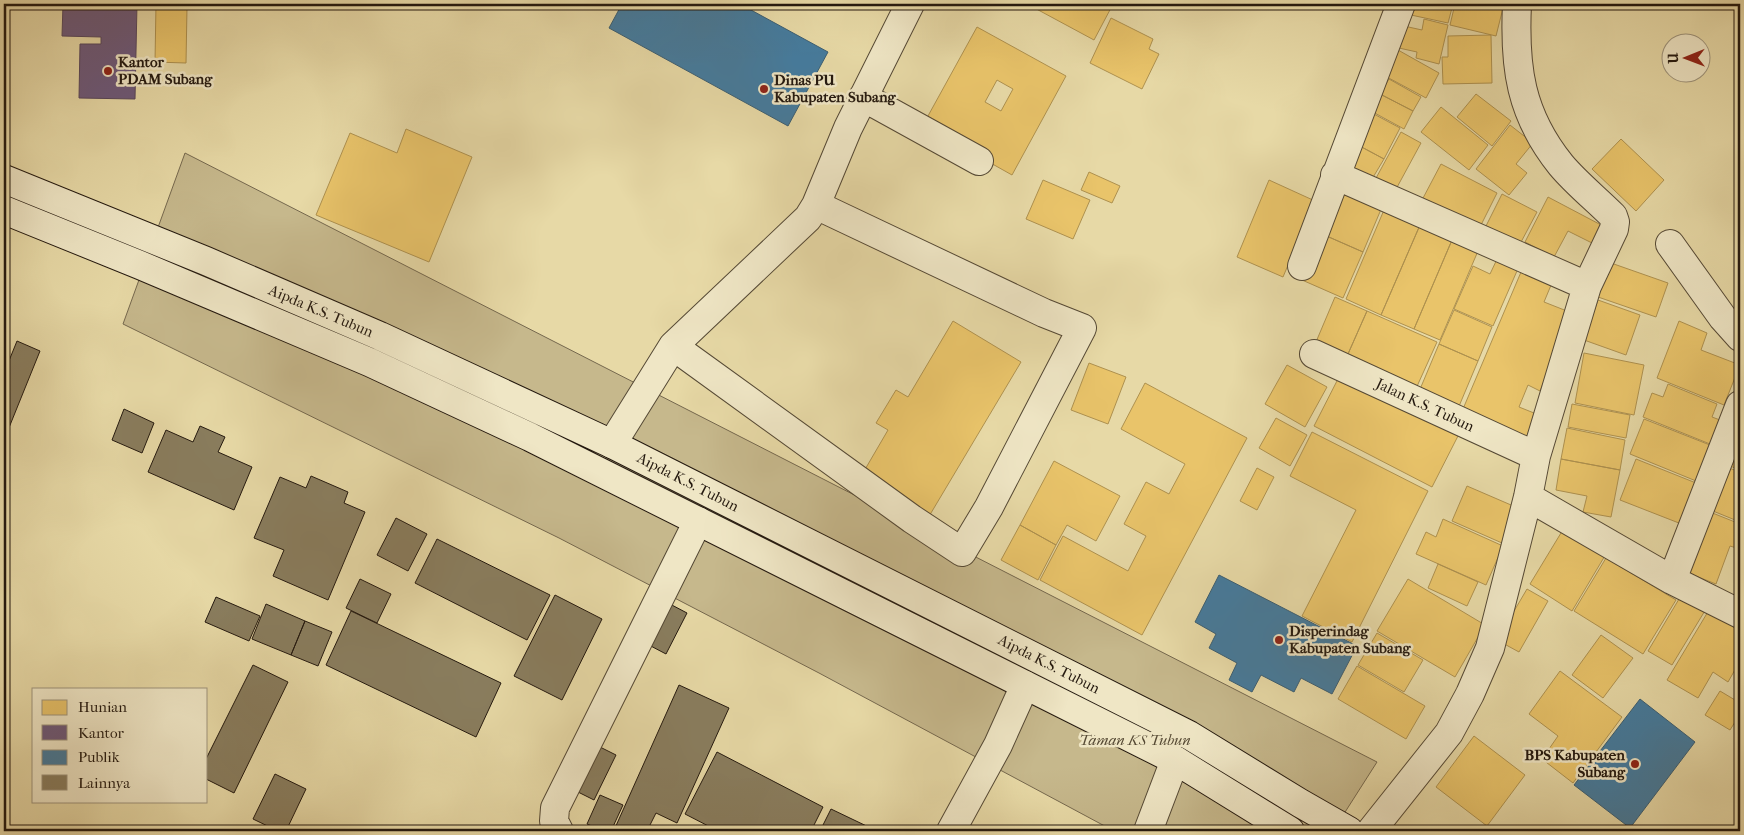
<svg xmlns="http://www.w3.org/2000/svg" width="1744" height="835" font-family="'IM FELL French Canon',serif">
<rect width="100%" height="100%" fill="#e7d9a6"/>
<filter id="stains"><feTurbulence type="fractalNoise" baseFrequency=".004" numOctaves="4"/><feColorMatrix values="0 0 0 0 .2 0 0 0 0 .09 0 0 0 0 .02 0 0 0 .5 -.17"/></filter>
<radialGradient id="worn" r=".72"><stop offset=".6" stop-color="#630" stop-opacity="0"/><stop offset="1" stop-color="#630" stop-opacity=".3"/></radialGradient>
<path fill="#c6b88c" stroke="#75684e" d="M185,153L1377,762L1333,831H1114L819,673L559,538L123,324Z"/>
<path fill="#e9c46a" stroke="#ae914f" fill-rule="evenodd" d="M156,4H205L204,7H187L186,63L155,62Z
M1030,4H1109L1112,6L1094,40L1029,5Z
M1413,4H1453L1448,23L1411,15Z
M1455,4H1504L1496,36L1450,25Z
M1111,18L1153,39L1149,49L1159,54L1142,89L1090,63Z
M1424,19L1448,25L1439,64L1416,58L1417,52L1399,48L1404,26L1422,30Z
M977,27L1066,76L1012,175L923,125ZM997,80L1013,89L1001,111L985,102Z
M1491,35L1492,83L1443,84L1442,57H1448V36Z
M1398,50L1439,73L1426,98L1385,76Z
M1389,79L1421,97L1413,111L1380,94Z
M1380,94L1413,111L1404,129L1371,111Z
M1476,94L1511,121L1492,146L1457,117Z
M1441,107L1488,145L1469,170L1421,132Z
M1372,113L1400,128L1384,159L1356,144Z
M1510,125L1533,143L1516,164L1527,173L1509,195L1476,169Z
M406,129L472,157L429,262L316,215L350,133L397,153Z
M1401,132L1421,143L1395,191L1375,180Z
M1621,139L1664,180L1636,211L1592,169Z
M1356,144L1384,159L1372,179L1345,164Z
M1441,164L1497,193L1479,229L1422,200Z
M1089,172L1120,186L1112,203L1081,190Z
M1043,180L1090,200L1073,239L1026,219Z
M1269,180L1315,201L1283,277L1237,257Z
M1341,190L1382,207L1363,252L1322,234Z
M1502,194L1537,212L1520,244L1486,226Z
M1548,197L1603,226L1594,244L1568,231L1554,257L1525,242Z
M1384,210L1420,225L1381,315L1346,299Z
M1420,225L1452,240L1414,329L1381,315Z
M1322,234L1363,252L1343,298L1302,280Z
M1452,240L1478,251L1440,340L1414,329Z
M1499,255L1520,264L1493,326L1454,309L1473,266L1490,274Z
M1611,263L1668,283L1656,317L1598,297Z
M1524,265L1554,278L1544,302L1572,313L1540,391L1528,385L1519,407L1539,415L1526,444L1460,416Z
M1335,297L1367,311L1344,363L1313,349Z
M1598,300L1640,315L1626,355L1584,340Z
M1454,310L1492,327L1478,361L1439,344Z
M1367,311L1437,342L1414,393L1344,363Z
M953,321L1021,362L928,518L860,478L888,430L876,423L896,390L908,397Z
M1679,321L1707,333L1701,350L1740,365L1724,405L1657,378Z
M1439,344L1478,361L1457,411L1418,394Z
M1584,353L1644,365L1634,415L1575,403Z
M1089,363L1126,377L1108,424L1071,410Z
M1287,365L1327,387L1305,427L1265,404Z
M1341,373L1459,434L1432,487L1314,426Z
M1145,383L1247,438L1142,635L1040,580L1063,536L1128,571L1146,536L1124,524L1146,482L1169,494L1185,464L1121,429Z
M1668,384L1717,404L1712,417L1720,420L1710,444L1643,417L1652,393L1663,397Z
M1572,404L1630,415L1626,438L1568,427Z
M1276,418L1307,435L1290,466L1259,448Z
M1644,419L1715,447L1701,483L1630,454Z
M1567,428L1625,440L1620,470L1561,459Z
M1312,432L1428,491L1352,642L1302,616L1356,510L1290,476Z
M1740,440V470L1730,466Z
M1561,459L1620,470L1611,517L1583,512L1587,496L1556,490Z
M1636,459L1701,485L1684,525L1620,500Z
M1054,461L1120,496L1096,541L1067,525L1056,545L1020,525Z
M1257,468L1274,477L1257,510L1240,501Z
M1729,468L1740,472V522L1713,511Z
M1467,486L1518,508L1502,543L1452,521Z
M1710,512L1740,524V549L1730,546L1716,584L1688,573Z
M1443,519L1503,546L1486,585L1416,554L1426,532L1436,537Z
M1020,525L1056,545L1038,580L1001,560Z
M1564,528L1606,554L1572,611L1530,584Z
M1606,558L1676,600L1643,654L1574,611Z
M1438,564L1478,582L1467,606L1428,588Z
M1408,579L1485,625L1455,677L1377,631Z
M1527,589L1548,601L1519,652L1497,640Z
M1682,594L1706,609L1672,665L1648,651Z
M1709,610L1740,630V661L1728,682L1713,672L1698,698L1667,680Z
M1377,633L1423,660L1404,692L1358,665Z
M1601,635L1633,658L1603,698L1572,675Z
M1357,666L1425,706L1406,739L1338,699Z
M1560,671L1622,717L1573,783L1542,759L1558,736L1529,714Z
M1720,691L1740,703V714L1730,730L1705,715Z
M1474,736L1525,775L1487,826L1436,787Z"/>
<path fill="#6d597a" stroke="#57465a" d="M63,4H137L135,99L79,98L80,44H101V37L62,36Z"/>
<path fill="#457b9d" stroke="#3b5e72" d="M622,4H740L828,52L788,126L609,28Z
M1219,575L1357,646L1332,694L1301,678L1294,692L1261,675L1252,692L1229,680L1237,663L1209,648L1216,634L1195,622Z
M1640,699L1695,742L1630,828L1574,785Z"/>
<path fill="#897d5e" stroke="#24190f" d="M17,341L40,351L4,440V373Z
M124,409L154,423L142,453L112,440Z
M200,426L225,437L218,452L252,467L234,510L148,472L166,430L193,442Z
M311,476L348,492L344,503L365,512L328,600L273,576L284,550L254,538L280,477L306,488Z
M396,518L427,534L408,571L377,555Z
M437,539L550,595L527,640L415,583Z
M360,579L391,594L377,623L346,608Z
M555,595L602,619L562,700L514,676Z
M216,597L260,616L249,641L205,622Z
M668,603L687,613L666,654L647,644Z
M266,604L305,621L291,655L252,639Z
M351,611L501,683L476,737L326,665Z
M305,621L332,632L318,666L291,655Z
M253,665L288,682L234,793L206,779V759Z
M679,685L729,708L677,823L656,813L647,831H623L615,828Z
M594,744L616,755L594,800L572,789Z
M717,752L823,807L811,831H718L685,814Z
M275,774L306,789L286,831H278L253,819Z
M600,795L623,805L611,831H604L587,824Z
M831,809L877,831H820Z"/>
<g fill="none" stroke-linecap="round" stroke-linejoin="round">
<defs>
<path id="street" d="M1517,4C1514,67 1520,114 1561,165C1576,183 1596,199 1613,216L1615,222L1614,229L1587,286
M863,97L979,161
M1335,175L1587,286L1536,456L1528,497L1490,648L1470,694L1449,733L1371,831
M1670,244L1723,318L1740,337
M1302,266L1401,4
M673,346L808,218L816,205L848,128L910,4
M1314,354L1536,456
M612,444L673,346L912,519L962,552L989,507L1082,328L1044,313L816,205
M1528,497L1672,580L1740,614
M1672,580L1740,405
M559,831L554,821L555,808L698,521
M951,831L998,745L1025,685
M1148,831L1175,760"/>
<path id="secondary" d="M4,179L206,261L380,336L612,444L1189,735L1300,803L1349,831
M4,210L140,265L369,362L530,437L1175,760L1290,831"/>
</defs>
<use href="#street" stroke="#554935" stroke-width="30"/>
<use href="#secondary" stroke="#24190f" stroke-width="30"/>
<use href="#street" stroke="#efe6c5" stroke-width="28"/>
<use href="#secondary" stroke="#efe6c5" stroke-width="28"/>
</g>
<g fill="#8f2418" stroke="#efe6c5" stroke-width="2">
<circle cx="108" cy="71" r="5"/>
<circle cx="764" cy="89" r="5"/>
<circle cx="1279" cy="640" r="5"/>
<circle cx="1635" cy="764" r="5"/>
</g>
<g text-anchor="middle" stroke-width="5" stroke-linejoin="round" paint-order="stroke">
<g font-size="15" font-weight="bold" fill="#24190f" stroke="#efe6c5" text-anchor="start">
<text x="118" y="67">Kantor<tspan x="118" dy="17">PDAM Subang</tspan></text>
<text x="774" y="85">Dinas PU<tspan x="774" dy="17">Kabupaten Subang</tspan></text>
<text x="1289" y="636">Disperindag<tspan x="1289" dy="17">Kabupaten Subang</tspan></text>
<text x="1625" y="760" text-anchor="end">BPS Kabupaten<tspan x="1625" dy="17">Subang</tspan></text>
</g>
<g font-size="15" fill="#24190f" stroke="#efe6c5">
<text transform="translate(321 311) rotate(23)" y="5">Aipda K.S. Tubun</text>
<text transform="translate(1425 405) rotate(25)" y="5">Jalan K.S. Tubun</text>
<text transform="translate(688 482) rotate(27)" y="5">Aipda K.S. Tubun</text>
<text transform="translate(1049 664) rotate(27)" y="5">Aipda K.S. Tubun</text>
</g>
<g font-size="15" font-style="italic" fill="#554934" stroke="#efe6c5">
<text x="1135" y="745">Taman KS Tubun</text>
</g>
</g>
<rect width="1744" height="835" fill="none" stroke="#e7d9a6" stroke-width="20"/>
<rect x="5" y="5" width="1734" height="825" fill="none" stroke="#24190f" stroke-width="2.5"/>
<rect x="10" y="10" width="1724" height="815" fill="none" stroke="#24190f"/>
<rect x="32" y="688" width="175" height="115" fill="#efe6c5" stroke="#9e947c"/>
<rect x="42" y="700" width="25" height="15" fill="#e9c46a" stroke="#9e947c"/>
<text x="78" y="712" font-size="15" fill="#24190f">Hunian</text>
<rect x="42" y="725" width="25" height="15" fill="#6d597a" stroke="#9e947c"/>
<text x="78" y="738" font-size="15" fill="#24190f">Kantor</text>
<rect x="42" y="750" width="25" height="15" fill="#457b9d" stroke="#9e947c"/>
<text x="78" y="762" font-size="15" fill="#24190f">Publik</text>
<rect x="42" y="775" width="25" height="15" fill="#897d5e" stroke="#9e947c"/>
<text x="78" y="788" font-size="15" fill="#24190f">Lainnya</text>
<g transform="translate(1686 58) rotate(269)"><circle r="24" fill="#efe6c5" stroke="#9e947c"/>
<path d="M0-4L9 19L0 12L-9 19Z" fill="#8f2418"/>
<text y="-8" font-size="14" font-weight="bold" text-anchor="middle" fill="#24190f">U</text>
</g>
<rect width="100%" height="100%" filter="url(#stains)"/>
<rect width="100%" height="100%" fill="url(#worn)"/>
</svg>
